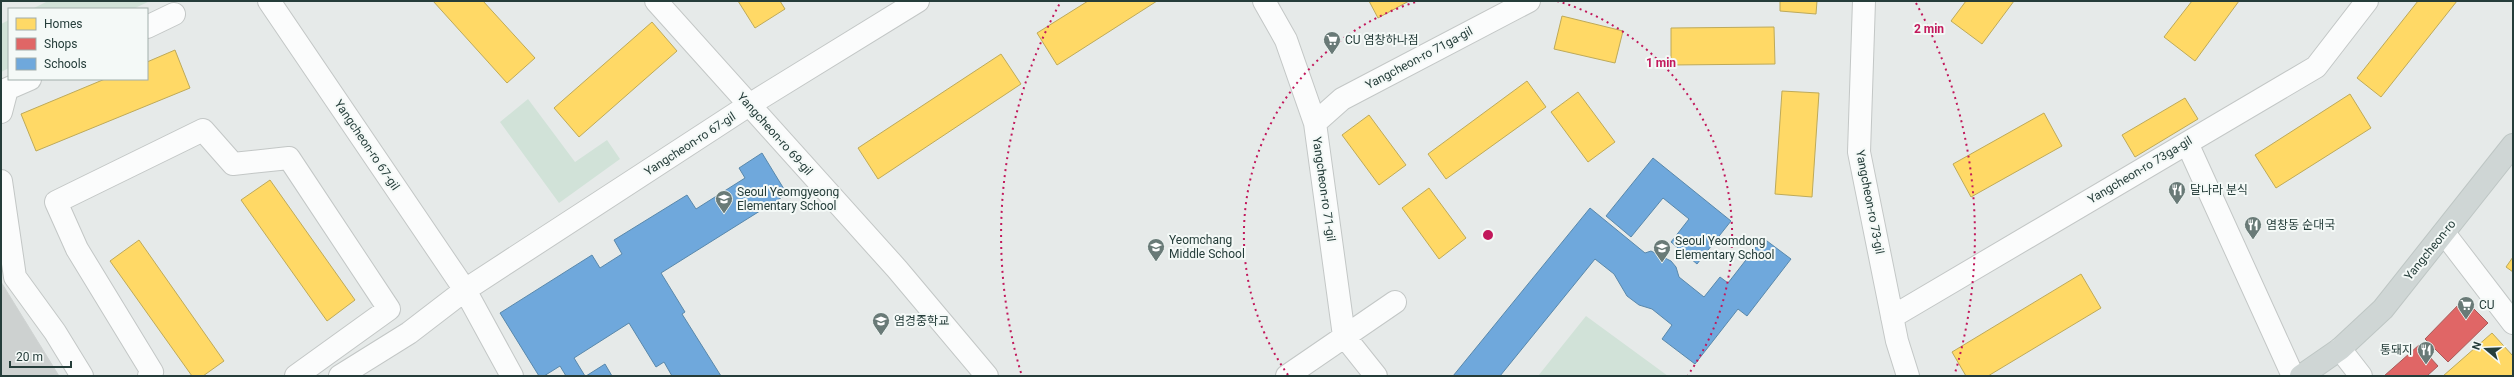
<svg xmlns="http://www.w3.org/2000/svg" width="2514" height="377" font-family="Roboto,'Noto Sans KR',sans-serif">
<rect width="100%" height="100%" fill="#e6eae9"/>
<path fill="#d1e2d8" d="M48,1H150L133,9H32Z
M9,20V68L1,72V24Z
M528,99L575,162L607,140L620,159L559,203L500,122Z
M1586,316L1668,376H1538Z"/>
<path fill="#ffd966" stroke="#beaa59" d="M433,1H483L535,58L507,83Z
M738,1H780L785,9L755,28Z
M1088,1H1157L1057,65L1037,33Z
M1369,1H1409L1378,18Z
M1780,1H1817L1816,14L1780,11Z
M1966,1H2014L1982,44L1951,21Z
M2192,1H2239L2195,61L2164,37Z
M2418,1H2457L2381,97L2357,78Z
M1562,16L1623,31L1615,63L1554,49Z
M652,22L677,51L579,137L554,108Z
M1774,27L1775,64L1671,65V28Z
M175,50L190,88L36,151L21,114L105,79H147V62Z
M1001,54L1021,84L878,179L858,148Z
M1527,81L1546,107L1446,179L1428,154Z
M1782,91L1819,93L1812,197L1775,194Z
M1578,92L1615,142L1588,162L1551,112Z
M2350,94L2371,128L2276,188L2255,155Z
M2185,98L2198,119L2135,157L2122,135Z
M2044,113L2062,146L1971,197L1953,164Z
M1369,115L1406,165L1379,185L1342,135Z
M270,180L355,300L327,321L241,200Z
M1429,188L1466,238L1439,259L1402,208Z
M139,240L224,361L203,376H192L110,261Z
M2513,257V272L2506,267Z
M2081,274L2101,308L1988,376H1966L1952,352Z
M2492,333L2513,356V376H2443Z"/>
<path fill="#e06666" stroke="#a85a59" d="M2464,299L2488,323L2448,362L2425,339Z
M2419,345L2438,366L2427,376H2384Z"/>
<path fill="#6fa8dc" stroke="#5988ab" d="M762,153L787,194L661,273L685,312L682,314L721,376H672L664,362L656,367L629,323L574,358L585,376H566L560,366L544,376H539L500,313L592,255L600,268L622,254L614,240L687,195L696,209L745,178L739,168Z
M1653,158L1731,221L1697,264L1671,242L1689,219L1663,198L1631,237L1606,216Z
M1590,208L1645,253L1651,251L1671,261L1676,267L1679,277L1704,297L1720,277L1728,283L1763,238L1791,259L1747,316L1738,309L1695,364L1662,339L1672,325L1652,309L1639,305L1627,296L1614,274L1595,259L1500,376H1453Z
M605,364L612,376H586Z"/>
<path fill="#cdd1d0" stroke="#cfd3d2" d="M1,282L59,376H1Z"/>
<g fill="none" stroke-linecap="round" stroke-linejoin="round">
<defs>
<path id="minor" d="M269,1L465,290L512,376
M656,1L897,269L987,376
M1264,1L1286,40L1315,123L1344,336L1376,376
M1864,1L1859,152L1897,341L1908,376
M147,27L174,14
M1,112L7,89L30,79
M1315,123L1342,99L1529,1
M2187,143L2293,376
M1,181L15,277L55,332L82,376
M2444,233L2513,323
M1892,317L2316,67L2367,1
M2340,349L2361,376
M149,376L152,372L77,249L56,202L203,130L233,164L289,158L389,309L296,376
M340,376L409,333L465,290L749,105L918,1
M1287,376L1395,302"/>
<path id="major" d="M2301,376L2340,349L2383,309L2513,145"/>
</defs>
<use href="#minor" stroke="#c3c7c6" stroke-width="24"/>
<use href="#major" stroke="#bec6c4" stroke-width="24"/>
<use href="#minor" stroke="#fbfcfc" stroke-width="22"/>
<use href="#major" stroke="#cfd6d5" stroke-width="22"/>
</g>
<g fill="none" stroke="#c2185b" stroke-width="2" stroke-dasharray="2 4">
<path d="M1288 375A244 244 0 0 1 1419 1M1557 1A244 244 0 0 1 1688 375"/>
<path d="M1021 373A487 487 0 0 1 1060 3M1916 3A487 487 0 0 1 1955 373"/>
</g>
<defs>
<symbol id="supermarket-pin" viewBox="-11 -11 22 30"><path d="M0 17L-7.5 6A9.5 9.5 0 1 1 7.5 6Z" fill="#697a77" stroke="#f4f9f7"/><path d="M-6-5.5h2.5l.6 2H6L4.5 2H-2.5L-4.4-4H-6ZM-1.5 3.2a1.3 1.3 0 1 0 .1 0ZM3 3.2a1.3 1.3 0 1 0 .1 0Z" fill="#fff"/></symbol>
<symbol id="restaurant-pin" viewBox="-11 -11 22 30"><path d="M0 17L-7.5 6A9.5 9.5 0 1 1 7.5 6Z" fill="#697a77" stroke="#f4f9f7"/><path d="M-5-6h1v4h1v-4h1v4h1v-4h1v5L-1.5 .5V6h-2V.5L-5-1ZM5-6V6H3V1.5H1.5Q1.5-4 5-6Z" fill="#fff"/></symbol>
<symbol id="school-pin" viewBox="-11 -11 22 30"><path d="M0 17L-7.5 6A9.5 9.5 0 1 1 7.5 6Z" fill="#697a77" stroke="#f4f9f7"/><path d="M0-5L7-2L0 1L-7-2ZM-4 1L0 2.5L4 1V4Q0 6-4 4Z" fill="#fff"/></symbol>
</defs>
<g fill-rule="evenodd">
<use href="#supermarket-pin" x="1322" y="30" width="20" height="27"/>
<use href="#restaurant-pin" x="2167" y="180" width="20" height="27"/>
<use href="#school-pin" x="714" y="189" width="20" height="27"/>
<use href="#restaurant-pin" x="2243" y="215" width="20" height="27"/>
<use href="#school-pin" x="1146" y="237" width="20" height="27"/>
<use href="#school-pin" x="1652" y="238" width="20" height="27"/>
<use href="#supermarket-pin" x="2456" y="295" width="20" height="27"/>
<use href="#school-pin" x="871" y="311" width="20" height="27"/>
<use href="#restaurant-pin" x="2416" y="340" width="20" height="27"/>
</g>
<g text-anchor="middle" stroke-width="4" stroke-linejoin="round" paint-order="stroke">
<g font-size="12" fill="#253d3a" stroke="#f4f9f7" text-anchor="start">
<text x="1345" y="44">CU 염창하나점</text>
<text x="2190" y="194">달나라 분식</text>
<text x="737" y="196">Seoul Yeomgyeong<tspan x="737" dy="14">Elementary School</tspan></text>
<text x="2266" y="229">염창동 순대국</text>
<text x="1169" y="244">Yeomchang<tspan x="1169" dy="14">Middle School</tspan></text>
<text x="1675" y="245">Seoul Yeomdong<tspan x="1675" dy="14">Elementary School</tspan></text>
<text x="2479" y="309">CU</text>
<text x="894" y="325">염경중학교</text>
<text x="2413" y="354" text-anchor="end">통돼지</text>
</g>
<g font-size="12" fill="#253d3a" stroke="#f4f9f7">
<text transform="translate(1419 58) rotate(-28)" y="4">Yangcheon-ro 71ga-gil</text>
<text transform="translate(775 134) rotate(48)" y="4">Yangcheon-ro 69-gil</text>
<text transform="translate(690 144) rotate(-33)" y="4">Yangcheon-ro 67-gil</text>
<text transform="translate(367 145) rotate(56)" y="4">Yangcheon-ro 67-gil</text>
<text transform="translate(2140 170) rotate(-31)" y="4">Yangcheon-ro 73ga-gil</text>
<text transform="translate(1324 189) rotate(82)" y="4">Yangcheon-ro 71-gil</text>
<text transform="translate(1870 202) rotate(79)" y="4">Yangcheon-ro 73-gil</text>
<text transform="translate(2430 250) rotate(-51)" y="4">Yangcheon-ro</text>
</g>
</g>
<circle cx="1488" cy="235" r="6" fill="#c2185b" stroke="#f4f9f7" stroke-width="2"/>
<g font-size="12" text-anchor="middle" font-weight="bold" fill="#c2185b" stroke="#f4f9f7" stroke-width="4" stroke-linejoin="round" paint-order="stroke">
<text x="1929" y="33">2 min</text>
<text x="1661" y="67">1 min</text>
</g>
<rect width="2514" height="377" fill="none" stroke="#253d3a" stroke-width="4"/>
<rect x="8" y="8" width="140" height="72" fill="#f4f9f7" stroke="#a1aeab"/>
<rect x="16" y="18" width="20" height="12" fill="#ffd966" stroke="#a1aeab"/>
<text x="44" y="28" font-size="12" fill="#253d3a">Homes</text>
<rect x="16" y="38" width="20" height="12" fill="#e06666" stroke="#a1aeab"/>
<text x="44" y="48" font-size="12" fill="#253d3a">Shops</text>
<rect x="16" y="58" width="20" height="12" fill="#6fa8dc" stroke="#a1aeab"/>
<text x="44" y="68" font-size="12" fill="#253d3a">Schools</text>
<g transform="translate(2486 349) rotate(289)" stroke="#f4f9f7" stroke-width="3" paint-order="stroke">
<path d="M0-3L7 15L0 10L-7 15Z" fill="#253d3a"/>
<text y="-6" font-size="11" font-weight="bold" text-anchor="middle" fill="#253d3a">N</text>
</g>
<path d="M10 361v6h61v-6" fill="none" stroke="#253d3a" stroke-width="2"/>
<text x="16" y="361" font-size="12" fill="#253d3a" stroke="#f4f9f7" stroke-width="3" paint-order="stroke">20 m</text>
</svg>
